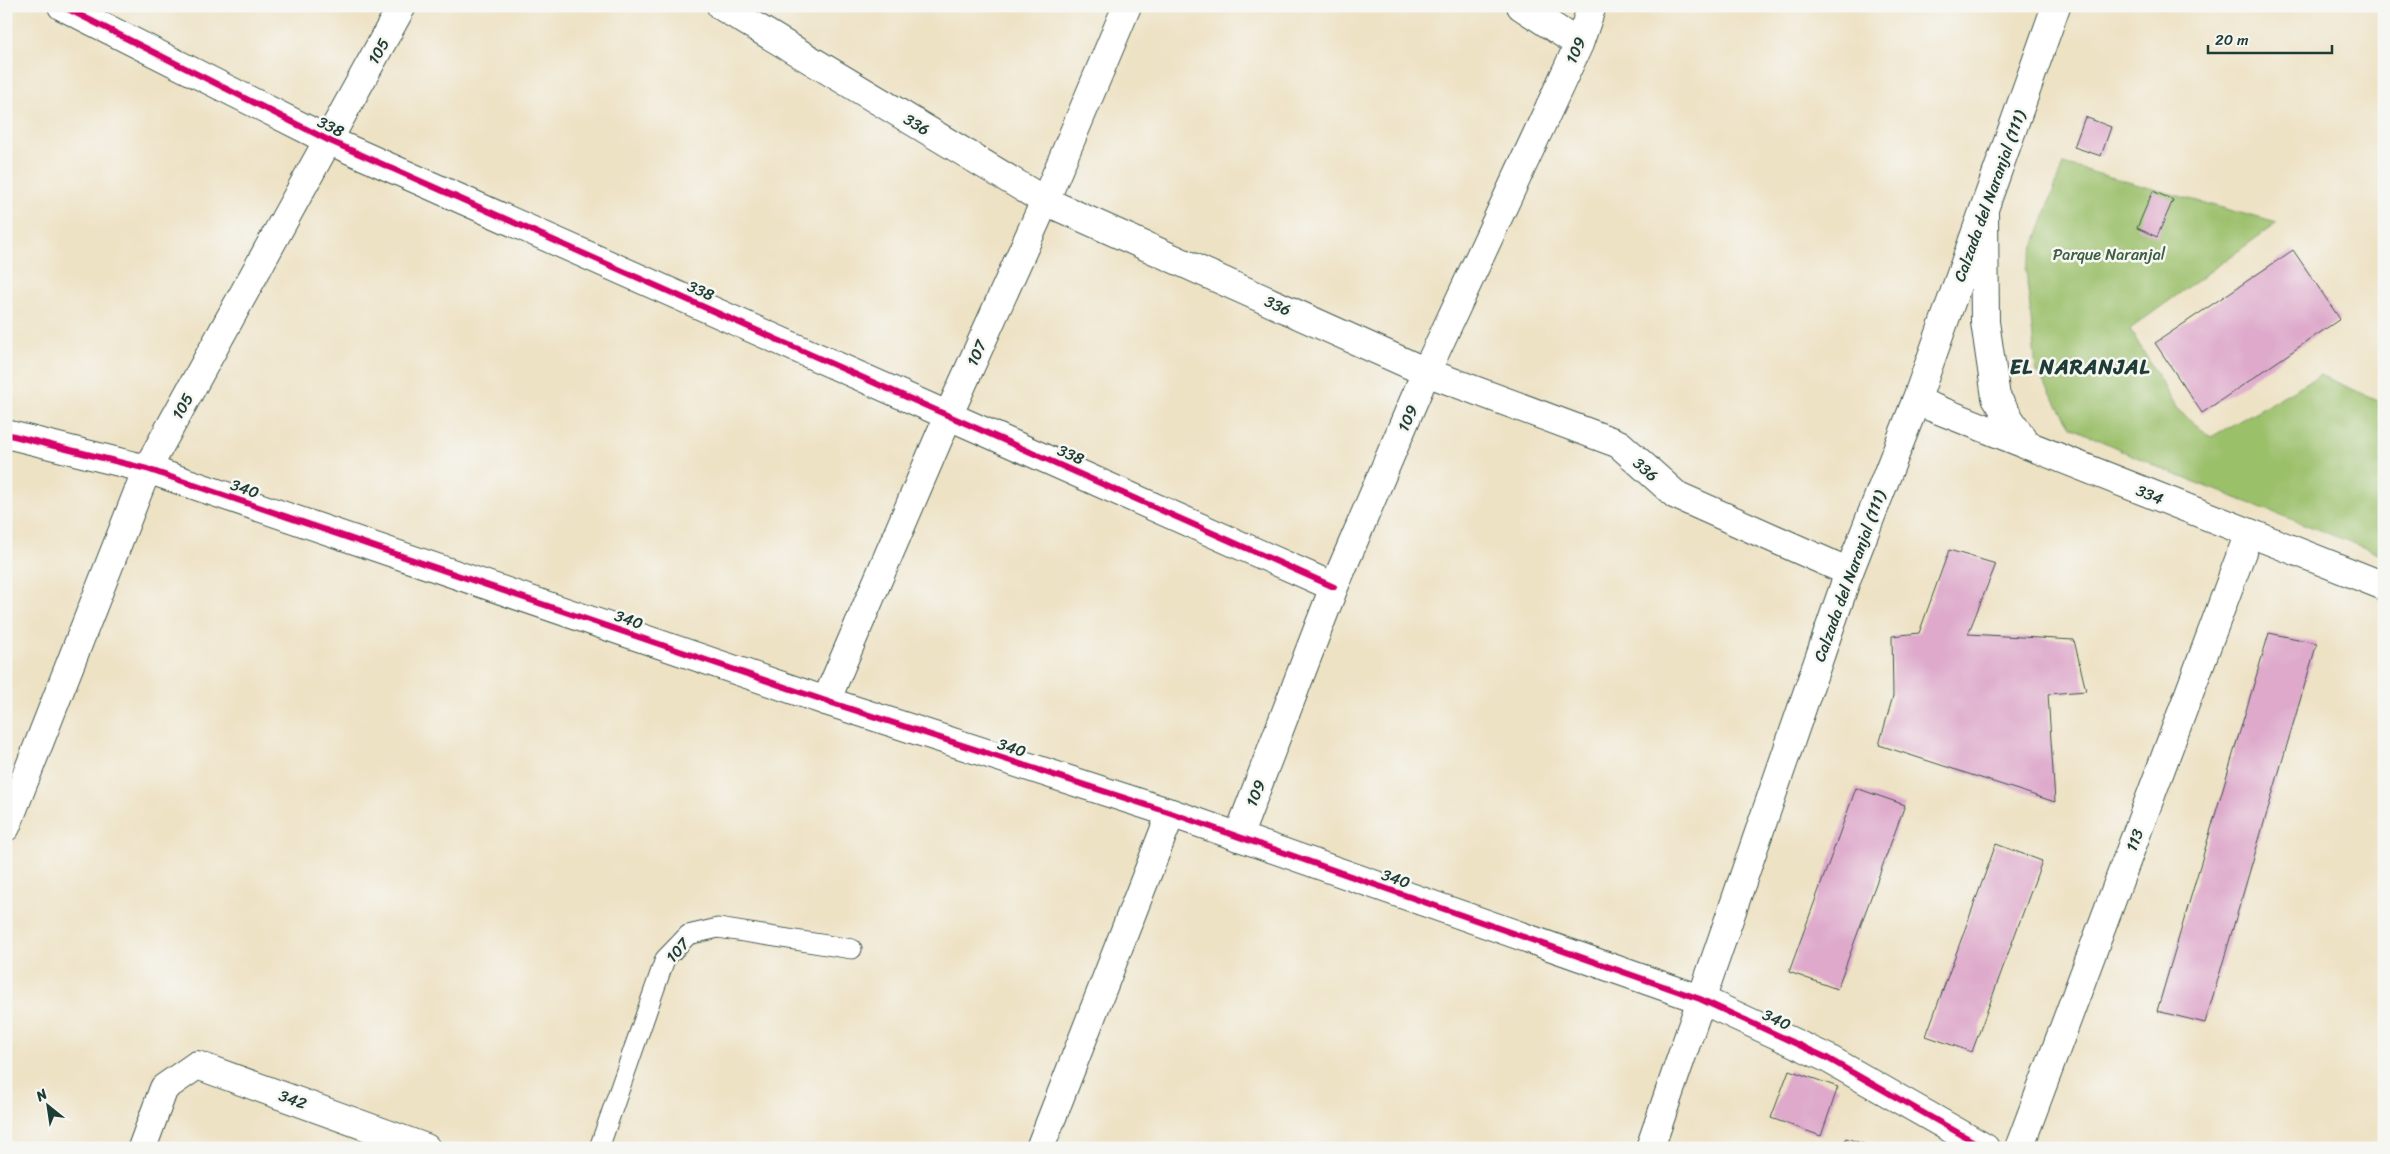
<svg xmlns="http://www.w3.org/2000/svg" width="2390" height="1154" font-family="Sriracha,sans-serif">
<rect width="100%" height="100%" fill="#f6f6f2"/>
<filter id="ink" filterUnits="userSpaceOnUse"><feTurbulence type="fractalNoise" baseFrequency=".02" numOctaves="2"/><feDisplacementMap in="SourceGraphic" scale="10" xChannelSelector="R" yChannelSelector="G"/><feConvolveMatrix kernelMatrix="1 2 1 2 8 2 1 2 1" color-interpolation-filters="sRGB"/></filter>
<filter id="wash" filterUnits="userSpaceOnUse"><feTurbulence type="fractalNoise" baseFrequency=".0096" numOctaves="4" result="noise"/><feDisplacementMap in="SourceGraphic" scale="20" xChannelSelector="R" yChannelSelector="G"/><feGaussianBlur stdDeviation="1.12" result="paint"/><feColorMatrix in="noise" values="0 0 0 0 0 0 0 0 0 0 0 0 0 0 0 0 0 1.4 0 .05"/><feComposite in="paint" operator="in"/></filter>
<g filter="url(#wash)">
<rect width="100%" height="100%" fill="#eee2c5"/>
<path fill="#9bc06a" stroke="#5d7e4f" d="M2063,164L2277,223L2130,329L2177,409L2211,437L2320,375L2384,403V555L2169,472L2071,427L2036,370L2026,269Z"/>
<g id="blocks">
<path fill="#dea9cb" d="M2085,117L2111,127L2101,156L2074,147Z
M2153,191L2173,200L2157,237L2137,228Z
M2293,250L2340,319L2202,413L2155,343Z
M1949,550L1996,564L1968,634L2074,640L2086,691L2048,694L2055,802L1879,745L1893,696L1892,636L1919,633Z
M2269,633L2317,643L2205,1023L2157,1011Z
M1856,788L1905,805L1837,989L1789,972Z
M1996,844L2042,861L1972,1052L1926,1036Z
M1789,1070L1838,1087L1821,1136L1771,1118Z
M1846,1138L1873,1147V1148H1843Z"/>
</g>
</g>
<g filter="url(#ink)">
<use href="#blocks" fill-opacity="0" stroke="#3e564a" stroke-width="1"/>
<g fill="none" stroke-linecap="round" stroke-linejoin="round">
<defs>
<path id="service" d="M599,1148L665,959L688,935L718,928L852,949"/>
<path id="minor" d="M62,6L328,140L1334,587
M721,6L1045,201L1426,372L1619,444L1676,495L1849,572
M1521,6L1579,44
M826,701L949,414L1045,201L1127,6
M6,827L147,469L402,6
M1238,837L1334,587L1426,372L1579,44L1592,6
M1700,999L1827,1058L1985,1148
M142,1148L164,1088L197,1065L426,1148
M1040,1148L1171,813
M2019,1148L2249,533"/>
<path id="tertiary" d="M1984,213L1985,322L1996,397L2026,445
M1916,401L2384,586
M6,434L147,469L826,701L1171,813L1700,999"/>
<path id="secondary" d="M1650,1148L1849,572L1916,401L2056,6"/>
</defs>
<use href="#service" stroke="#3e564a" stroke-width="21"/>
<use href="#minor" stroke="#3e564a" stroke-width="30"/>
<use href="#tertiary" stroke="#3e564a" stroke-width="30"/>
<use href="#secondary" stroke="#3e564a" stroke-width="30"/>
<use href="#service" stroke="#fff" stroke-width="19"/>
<use href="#minor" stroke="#fff" stroke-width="28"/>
<use href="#tertiary" stroke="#fff" stroke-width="28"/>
<use href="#secondary" stroke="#fff" stroke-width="28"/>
<defs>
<path id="cycleway" d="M62,6L328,140L1334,587
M6,434L147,469L826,701L1171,813L1700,999L1827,1058L1985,1148"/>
</defs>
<use href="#cycleway" stroke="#f6f6f2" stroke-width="9"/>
<use href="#cycleway" stroke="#d6006c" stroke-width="6"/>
</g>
</g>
<g text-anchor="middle" stroke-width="5" stroke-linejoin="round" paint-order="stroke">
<g font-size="16" fill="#1f3d34" stroke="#f6f6f2">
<text transform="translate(1575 50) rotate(-67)" y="6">109</text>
<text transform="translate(378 51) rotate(-61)" y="6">105</text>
<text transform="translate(917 124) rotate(31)" y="6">336</text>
<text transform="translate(331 126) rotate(26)" y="6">338</text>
<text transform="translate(1989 196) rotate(-70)" y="6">Calzada del Naranjal (111)</text>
<text transform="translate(701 290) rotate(24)" y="6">338</text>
<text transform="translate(1278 305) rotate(24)" y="6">336</text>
<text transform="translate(976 353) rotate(-66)" y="6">107</text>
<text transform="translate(182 406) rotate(-61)" y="6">105</text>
<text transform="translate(1407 418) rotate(-67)" y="6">109</text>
<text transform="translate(1071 454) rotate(24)" y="6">338</text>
<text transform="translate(1646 469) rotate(42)" y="6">336</text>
<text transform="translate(245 488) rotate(19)" y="6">340</text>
<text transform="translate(2150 494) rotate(22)" y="6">334</text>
<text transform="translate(1849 576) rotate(-70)" y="6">Calzada del Naranjal (111)</text>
<text transform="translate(629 619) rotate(19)" y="6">340</text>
<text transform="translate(1012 747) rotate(18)" y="6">340</text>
<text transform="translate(1255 793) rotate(-69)" y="6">109</text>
<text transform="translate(2134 840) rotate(-70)" y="6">113</text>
<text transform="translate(1396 878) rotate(19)" y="6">340</text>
<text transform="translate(677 950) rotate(-49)" y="6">107</text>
<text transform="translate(1777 1019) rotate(25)" y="6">340</text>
<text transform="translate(293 1099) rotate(20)" y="6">342</text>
</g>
<g font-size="16" fill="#3e5e42" stroke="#f6f6f2">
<text x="2109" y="260">Parque Naranjal</text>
</g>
<g font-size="21" font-weight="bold" letter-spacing="1" fill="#1f3d34" stroke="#f6f6f2">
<text x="2080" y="374">EL NARANJAL</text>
</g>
</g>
<rect width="2390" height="1154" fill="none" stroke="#f6f6f2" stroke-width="25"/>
<g transform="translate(48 1106) rotate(330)" stroke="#f6f6f2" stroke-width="4" paint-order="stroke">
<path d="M0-4L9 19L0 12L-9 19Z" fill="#1f3d34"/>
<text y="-8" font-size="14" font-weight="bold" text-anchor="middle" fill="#1f3d34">N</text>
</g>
<path d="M2208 45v8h124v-8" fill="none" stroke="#1f3d34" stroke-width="2.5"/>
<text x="2215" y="45" font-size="15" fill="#1f3d34" stroke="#f6f6f2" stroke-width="4" paint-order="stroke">20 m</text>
</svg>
